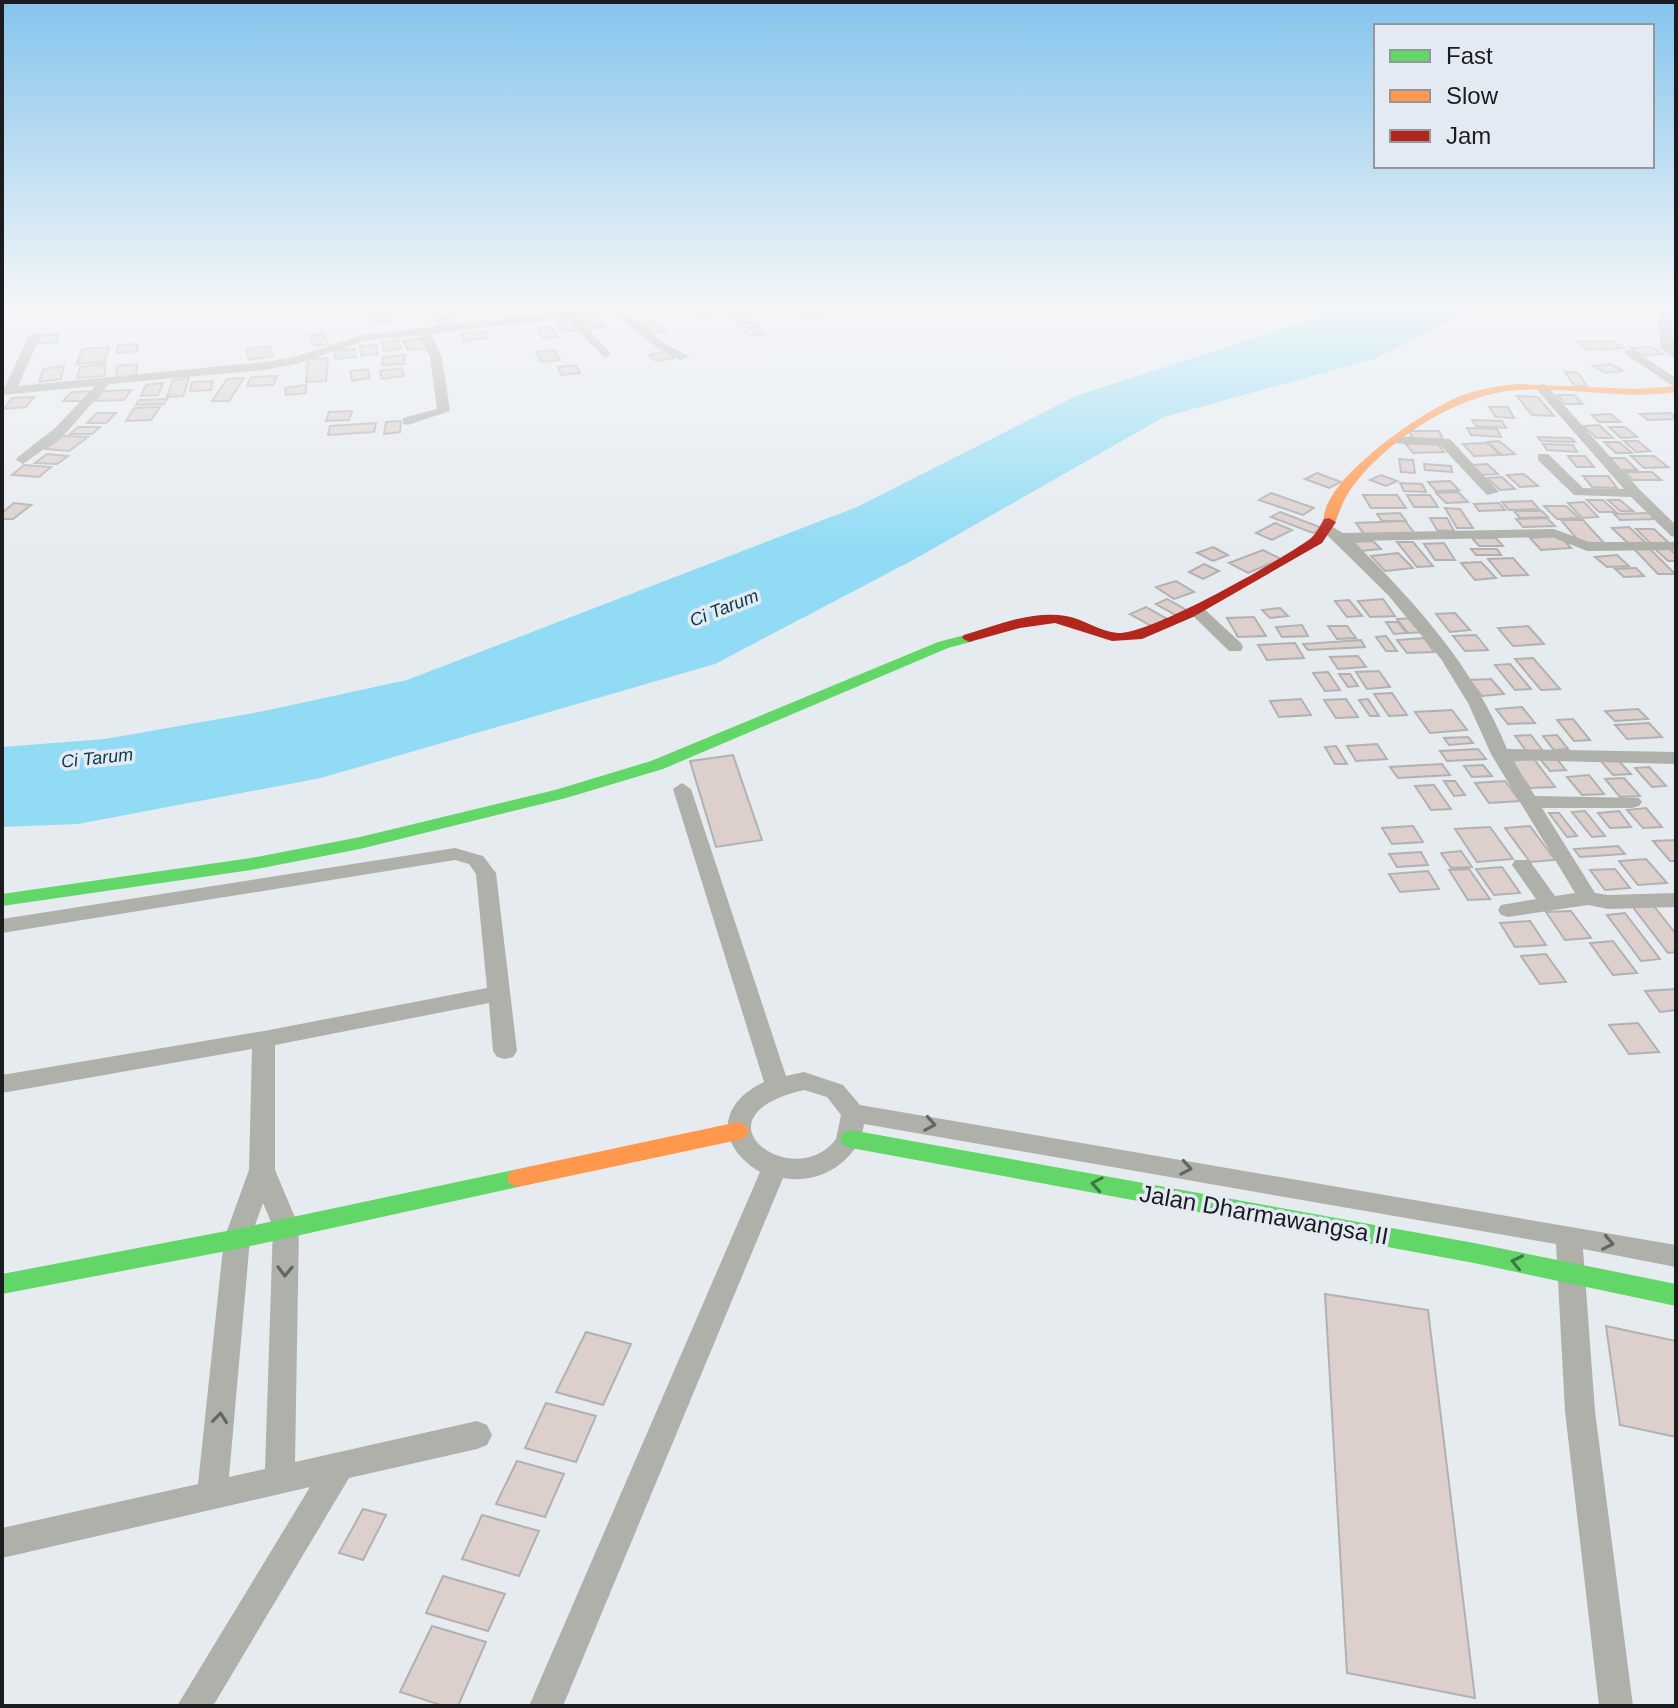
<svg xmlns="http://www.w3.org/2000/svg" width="1678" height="1708" font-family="Arial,sans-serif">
<rect width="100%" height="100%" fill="#e6ebf0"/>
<path fill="#91dcf4" d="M1353,306H1479L1377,358L1164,417L913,560L715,664L321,778L78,824L2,827V747L105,739L264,711L407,680L857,507L1076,396Z"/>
<path fill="#ddcfcc" stroke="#b1b1b2" stroke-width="2" d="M706,308L717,315L699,319L688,311Z
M808,308L822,316L808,319L795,311Z
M386,312L390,321L372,323L368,314Z
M745,313L754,322L739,324L730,315Z
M451,314L457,325L441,327L435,316Z
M599,318L606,327L583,330L576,321Z
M569,319L576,330L564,332L556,321Z
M655,321L667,331L653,333L640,323Z
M758,325L766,334L749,336L741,327Z
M551,327L557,337L543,338L537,328Z
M485,331L488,338L464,341L461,334Z
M323,333L328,344L314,346L309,336Z
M59,334L57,342L33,344L36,336Z
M423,338L428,348L408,350L403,341Z
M398,340L401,349L384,351L382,342Z
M1613,341L1623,348L1587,350L1577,342Z
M138,344L137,351L116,353L118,345Z
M377,345L378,354L361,356L360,346Z
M270,346L273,356L249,360L246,349Z
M109,347L104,362L77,364L82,349Z
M1651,347L1663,354L1642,356L1631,348Z
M355,349L356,357L335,359L334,350Z
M555,350L560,360L541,362L536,352Z
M667,351L674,358L656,361L649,355Z
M405,355L404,364L382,365L383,357Z
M328,358L326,381L306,382L308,359Z
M106,364L104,376L77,378L80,367Z
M137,364L136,375L116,378L117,366Z
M1610,364L1623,371L1606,373L1593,366Z
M576,365L580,373L561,375L558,367Z
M64,366L61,379L39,382L43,369Z
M402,368L404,376L382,379L380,371Z
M368,369L370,378L352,381L350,371Z
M1565,372L1578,373L1587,386H1574Z
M277,376L273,385L247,386L251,377Z
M189,378L183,396L167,397L173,380Z
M244,378L229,401H212L227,379Z
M213,381L211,390L190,391L192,382Z
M163,383L158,395L141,396L146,385Z
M306,385V393L286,395L285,388Z
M131,390L124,400L95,401L103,391Z
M96,391L89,401H63L72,392Z
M1557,395H1574L1583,404H1565Z
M1517,396L1538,397L1554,416L1532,415Z
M34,397L26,407L4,409L12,398Z
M167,399L164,404L136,405L139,400Z
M160,407L151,420L126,421L134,408Z
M1489,407H1508L1514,418L1496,417Z
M352,411L349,420L326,421L329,412Z
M97,413H116L106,423H87Z
M1671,413L1676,419L1648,420L1640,414Z
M1611,414L1620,422H1599L1592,415Z
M1472,420L1502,421L1506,428L1476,426Z
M401,421L400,432L384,434L386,422Z
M376,423L374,432L328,435L330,426Z
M1599,425L1613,438H1597L1583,426Z
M78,427H100L92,434H70Z
M1609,427H1625L1637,437L1621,438Z
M1467,428L1497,429L1501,437L1471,435Z
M1409,431H1439L1443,439H1413Z
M64,436L88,437L69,451L45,449Z
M1538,437L1571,438L1575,442L1541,441Z
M1499,441L1515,454L1502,455L1487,442Z
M1624,441H1638L1650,451L1636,452Z
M1604,442H1619L1632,453H1616Z
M1437,443L1444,452L1413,453L1406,444Z
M1488,443L1500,455L1474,456L1463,444Z
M1543,444L1573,445L1577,452L1547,450Z
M47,454L68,456L57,464L35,463Z
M1568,456H1585L1594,467H1577Z
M1631,456H1654L1668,467L1644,468Z
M1608,458H1625L1637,470H1619Z
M1399,459L1413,460L1415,473L1401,472Z
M1424,464L1451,466L1452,472L1425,470Z
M1487,464L1498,474L1481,475L1471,465Z
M24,465L51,467L39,477L12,475Z
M1625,472H1652L1661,480H1633Z
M1317,473L1341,482L1329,488L1305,479Z
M1524,474L1538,486L1520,487L1507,475Z
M1381,475L1397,481L1386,486L1370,480Z
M1583,476H1608L1617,488L1592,487Z
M1502,477L1515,489L1500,490L1487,478Z
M1450,481L1459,490L1436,491L1428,482Z
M1400,483L1422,484L1426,492L1404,491Z
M1458,492L1468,502L1446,503L1436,493Z
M1271,493L1314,508L1303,515L1259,500Z
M1363,495H1397L1406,508H1371Z
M1407,495H1430L1438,507H1414Z
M1587,500H1603L1616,512H1599Z
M1608,500H1620L1633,511H1620Z
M1532,501L1539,509L1509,510L1502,502Z
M1584,502L1598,517L1582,518L1568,503Z
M14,503L31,505L13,519H2V513Z
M1499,503L1505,510L1479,511L1474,504Z
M1544,506H1566L1579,518L1557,519Z
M1445,508L1460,509L1473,528H1457Z
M1514,511H1542L1548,517L1520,518Z
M1280,512L1322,528L1313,533L1271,517Z
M1400,513L1406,521H1382L1377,514Z
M1649,513L1655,519L1620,520L1614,514Z
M1430,518H1447L1454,531L1437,530Z
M1547,518L1555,526L1523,527L1516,519Z
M1561,520H1583L1605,544L1582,545Z
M1405,521L1416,535L1366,537L1356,523Z
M1275,523L1292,530L1272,540L1256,533Z
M1629,527L1648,545H1630L1612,528Z
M1636,529H1654L1670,544L1652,545Z
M1560,536L1571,548L1541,550L1530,538Z
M1472,538H1496L1503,546H1479Z
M1373,541L1381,549L1361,551L1353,542Z
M1397,542H1413L1433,566L1417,567Z
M1444,543L1455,560H1435L1424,544Z
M1213,547L1228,555L1213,561L1197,553Z
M1654,548H1669L1676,555V561H1668Z
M1471,549H1497L1501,555H1476Z
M1634,549H1650L1675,574H1658Z
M1263,550L1281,559L1248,573L1229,563Z
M1398,553L1413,568L1385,571L1371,556Z
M1617,555L1629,566L1607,567L1595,557Z
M1513,558L1528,575L1502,576L1488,559Z
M1481,562L1496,578L1475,580L1461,563Z
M1204,564L1219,571L1203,579L1189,572Z
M1636,568L1644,576L1624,577L1615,569Z
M1176,581L1194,592L1174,599L1156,587Z
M1167,599L1190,612L1179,617L1156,604Z
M1383,599L1395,616L1370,617L1358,601Z
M1349,600L1362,616L1347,617L1335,601Z
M1146,607L1169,620L1153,627L1130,614Z
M1280,608L1288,616L1270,618L1262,610Z
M1455,613L1470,630L1450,632L1436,614Z
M1254,617L1266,636L1238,637L1227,618Z
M1416,618L1426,632L1408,633L1397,619Z
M1386,622H1398L1407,633L1394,634Z
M1302,625L1308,636L1282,637L1276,627Z
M1328,626H1347L1356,638L1337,639Z
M1528,626L1544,644L1513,646L1498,628Z
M1476,635L1488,650L1465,651L1453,636Z
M1386,636L1397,651H1386L1376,637Z
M1424,638L1434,652L1407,653L1397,640Z
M1361,640L1365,647L1308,650L1303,644Z
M1295,643L1304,658L1267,660L1258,645Z
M1358,656L1366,667L1338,669L1330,657Z
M1533,658L1560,689L1541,690L1515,659Z
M1510,664L1531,689L1515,690L1495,665Z
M1379,671L1390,687L1367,689L1356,672Z
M1328,672L1340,690L1325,691L1313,673Z
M1339,674H1350L1358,686L1348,687Z
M1491,679L1504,694L1482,696L1469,680Z
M1392,693L1407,715L1389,716L1374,694Z
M1301,699L1311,715L1279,717L1270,701Z
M1346,699L1358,717L1336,718L1324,700Z
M1368,699L1379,716H1370L1359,700Z
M1522,707L1535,723L1508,724L1496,709Z
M1638,709L1648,719L1615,721L1605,711Z
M1452,710L1467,730L1430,733L1415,712Z
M1573,719L1590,740L1574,741L1557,720Z
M1649,723L1662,737L1627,739L1615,725Z
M1531,735L1543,751L1527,752L1515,736Z
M1557,735L1568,749L1554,750L1543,736Z
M1468,737L1473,743L1449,745L1444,738Z
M1377,744L1387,759L1356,761L1347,746Z
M1336,746L1347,764H1335L1325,747Z
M1478,749L1486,759L1447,761L1440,751Z
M733,755L762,840L716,847L690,761Z
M1556,758L1566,770L1550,771L1540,759Z
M1534,759L1555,787L1530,788L1508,761Z
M1618,760L1631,774L1613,775L1601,761Z
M1442,764L1450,775L1398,778L1390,767Z
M1483,765L1492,776L1472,777L1464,766Z
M1649,767L1666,786L1652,787L1635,768Z
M1589,775L1604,794L1582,795L1567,777Z
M1624,778L1640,796L1620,797L1605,779Z
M1444,781H1455L1465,795L1454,796Z
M1505,781L1520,801L1489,803L1475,783Z
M1434,785L1451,809L1431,810L1415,786Z
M1646,808L1662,827L1643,828L1627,810Z
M1585,811L1605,836L1592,837L1572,812Z
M1619,811L1631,827L1610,828L1598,813Z
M1549,813H1559L1577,836L1567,837Z
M1413,826L1423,842L1392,844L1382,828Z
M1530,826L1555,860L1530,862L1505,828Z
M1490,827L1513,859L1477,862L1455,829Z
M1676,840V861H1670L1653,841Z
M1618,846L1625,854L1580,857L1574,849Z
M1461,851L1472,867L1451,868L1441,853Z
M1421,852L1428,865L1397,867L1389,854Z
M1646,859L1667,883L1638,885L1619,861Z
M1502,867L1520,893L1494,895L1476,869Z
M1469,869L1490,899L1468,900L1449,870Z
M1615,869L1630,888L1605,890L1590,870Z
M1428,871L1439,889L1400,892L1389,874Z
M1653,905L1676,934V952L1668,953L1632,906Z
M1571,911L1591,938L1565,940L1546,912Z
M1625,913L1660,959L1641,961L1607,915Z
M1530,921L1546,945L1515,947L1500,923Z
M1613,941L1637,973L1613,975L1590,943Z
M1546,954L1566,982L1540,984L1521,956Z
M1676,989V1010L1660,1012L1645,991Z
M1638,1023L1659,1052L1629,1054L1609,1025Z
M1325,1294L1428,1310L1475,1698L1347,1673Z
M1606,1326L1676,1341V1437L1620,1425Z
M586,1332L631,1344L603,1405L556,1392Z
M546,1403L596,1416L576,1462L525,1448Z
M517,1461L564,1474L545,1517L496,1504Z
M363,1509L386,1515L363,1560L339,1553Z
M482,1515L539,1531L519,1576L462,1559Z
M443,1576L505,1594L488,1631L426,1613Z
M432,1626L486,1642L458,1706H444L400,1692Z"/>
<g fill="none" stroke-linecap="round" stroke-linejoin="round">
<path fill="#afb0a9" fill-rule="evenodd" d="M608,306H634L625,310L664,343L690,357L680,360L656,347L613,312L576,317L609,351L611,354L605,358L565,318L431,334L442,357L450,411L408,425L403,424V418L437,409L430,357L420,335L364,341L297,364L264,370L109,384L65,434L23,464L16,460L18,457L55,428L95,386L2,395V387H5L29,335L35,332L41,335L18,386L264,362L291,358L362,335Z
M1658,306H1669L1676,360L1660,347Z
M1625,350H1633L1676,378V388L1625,354Z
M1542,384L1546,385L1640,490L1676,525V537L1671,536L1631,497L1574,495L1538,460V454H1548L1583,488L1624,489L1538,391L1536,388Z
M1395,436L1450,439L1499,492L1487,495L1441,446L1390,443L1388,440Z
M1329,525L1343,533L1554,529L1589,542H1676V550L1587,551L1552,537L1353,541C1415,602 1474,667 1507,749L1676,752V764L1513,760L1535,796L1639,798L1642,802L1639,806L1632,808H1542L1595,893L1608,895L1676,893V907L1608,909L1588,905L1508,917L1501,915L1498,910L1501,905L1536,899L1512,865L1515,860H1529L1555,896L1575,893L1491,754L1468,703L1441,659L1388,595L1324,532V526Z
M1196,605L1202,607L1241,643L1243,647L1241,651H1229L1190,613V607Z
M682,783L691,789L786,1076L804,1072L843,1085L860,1105L1676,1245V1267L1583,1249L1595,1411L1633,1706H1599L1565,1411L1556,1244L864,1124C859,1161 820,1185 783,1178L563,1706H529L760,1172C716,1146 717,1104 764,1082L673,789ZM804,1090L827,1097L841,1115L836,1139C794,1195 687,1117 804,1090Z
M455,848L483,856L496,873L517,1051L513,1057L505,1059L497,1057L493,1051L489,1003L275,1045V1170L299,1227L295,1462L477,1421L487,1425L492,1435L487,1445L477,1449L349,1478L213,1706H177L310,1487L2,1558V1528L198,1484L224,1239L249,1170L252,1049L2,1093V1075L264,1031L487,988L476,874L469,864L455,860L2,933V919ZM263,1203L273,1227L265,1469L229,1477L250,1239Z"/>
<path fill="#63d668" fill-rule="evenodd" d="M969,634L974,635V641L948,648L663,769L566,798L360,849L251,870L2,906V894L251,858L360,837L555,790L651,761L938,642Z
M851,1130L1474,1243L1676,1284V1306L1474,1263L851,1148L843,1145L840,1139L843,1133Z
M518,1169L526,1172L529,1178L526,1184L518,1187L237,1249L2,1294V1274L237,1229Z"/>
<path fill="#ff974d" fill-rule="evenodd" d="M1518,384L1636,389L1676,386V392C1623,400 1571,387 1517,390C1457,394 1383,442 1349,492C1342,502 1339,514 1334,525H1324C1316,483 1423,411 1458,397C1477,389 1497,386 1518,384Z
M738,1122L746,1125L749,1131L746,1137L738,1140L518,1187L510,1184L507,1178L510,1172L518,1169Z"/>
<path fill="#b3261e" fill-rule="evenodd" d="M1329,518L1336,522L1322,543L1193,617L1142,639L1112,641L1055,623L1020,628L969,642L962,638L964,635C995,626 1032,610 1066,616C1084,619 1100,632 1118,633C1150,635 1281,560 1310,539C1316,534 1320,526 1324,519Z"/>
</g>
<defs><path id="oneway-chevron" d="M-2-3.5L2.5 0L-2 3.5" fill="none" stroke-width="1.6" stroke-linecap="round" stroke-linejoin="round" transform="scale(2)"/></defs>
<g stroke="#646664">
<use href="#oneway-chevron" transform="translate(930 1124) rotate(10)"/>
<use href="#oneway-chevron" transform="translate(1186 1168) rotate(10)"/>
<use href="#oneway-chevron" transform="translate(1608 1243) rotate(11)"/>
<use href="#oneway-chevron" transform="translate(285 1271) rotate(91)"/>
<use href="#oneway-chevron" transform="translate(220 1418) rotate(-84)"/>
</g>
<g stroke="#3e7944">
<use href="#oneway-chevron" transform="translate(1097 1184) rotate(-170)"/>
<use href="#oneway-chevron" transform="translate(1517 1262) rotate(-168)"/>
</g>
<linearGradient id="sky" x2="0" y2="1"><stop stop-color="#85c4ed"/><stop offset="0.56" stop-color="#f4f6f8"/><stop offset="1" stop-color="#f4f6f8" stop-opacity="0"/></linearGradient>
<rect width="1678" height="545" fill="url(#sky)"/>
<g text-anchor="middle" stroke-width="7" stroke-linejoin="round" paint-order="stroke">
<g font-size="18" font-style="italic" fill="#0a3b49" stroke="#e3eaf3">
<text transform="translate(724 608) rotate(-22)" y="6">Ci Tarum</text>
<text transform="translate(97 758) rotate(-6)" y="6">Ci Tarum</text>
</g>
<g font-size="24" fill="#1a1c1f" stroke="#e3eaf3">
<text transform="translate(1264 1215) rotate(10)" y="8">Jalan Dharmawangsa II</text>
</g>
</g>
<rect width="1678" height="1708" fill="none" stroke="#1a1c1f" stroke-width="8"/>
<rect x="1374" y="24" width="280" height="144" fill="#e3eaf3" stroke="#93989e" stroke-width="2"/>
<rect x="1390" y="50" width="40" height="12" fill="#63d668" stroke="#93989e" stroke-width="2"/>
<text x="1446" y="64" font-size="24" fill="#1a1c1f">Fast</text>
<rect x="1390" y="90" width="40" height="12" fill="#ff974d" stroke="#93989e" stroke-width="2"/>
<text x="1446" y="104" font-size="24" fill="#1a1c1f">Slow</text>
<rect x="1390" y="130" width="40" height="12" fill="#b3261e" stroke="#93989e" stroke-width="2"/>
<text x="1446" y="144" font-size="24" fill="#1a1c1f">Jam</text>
</svg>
